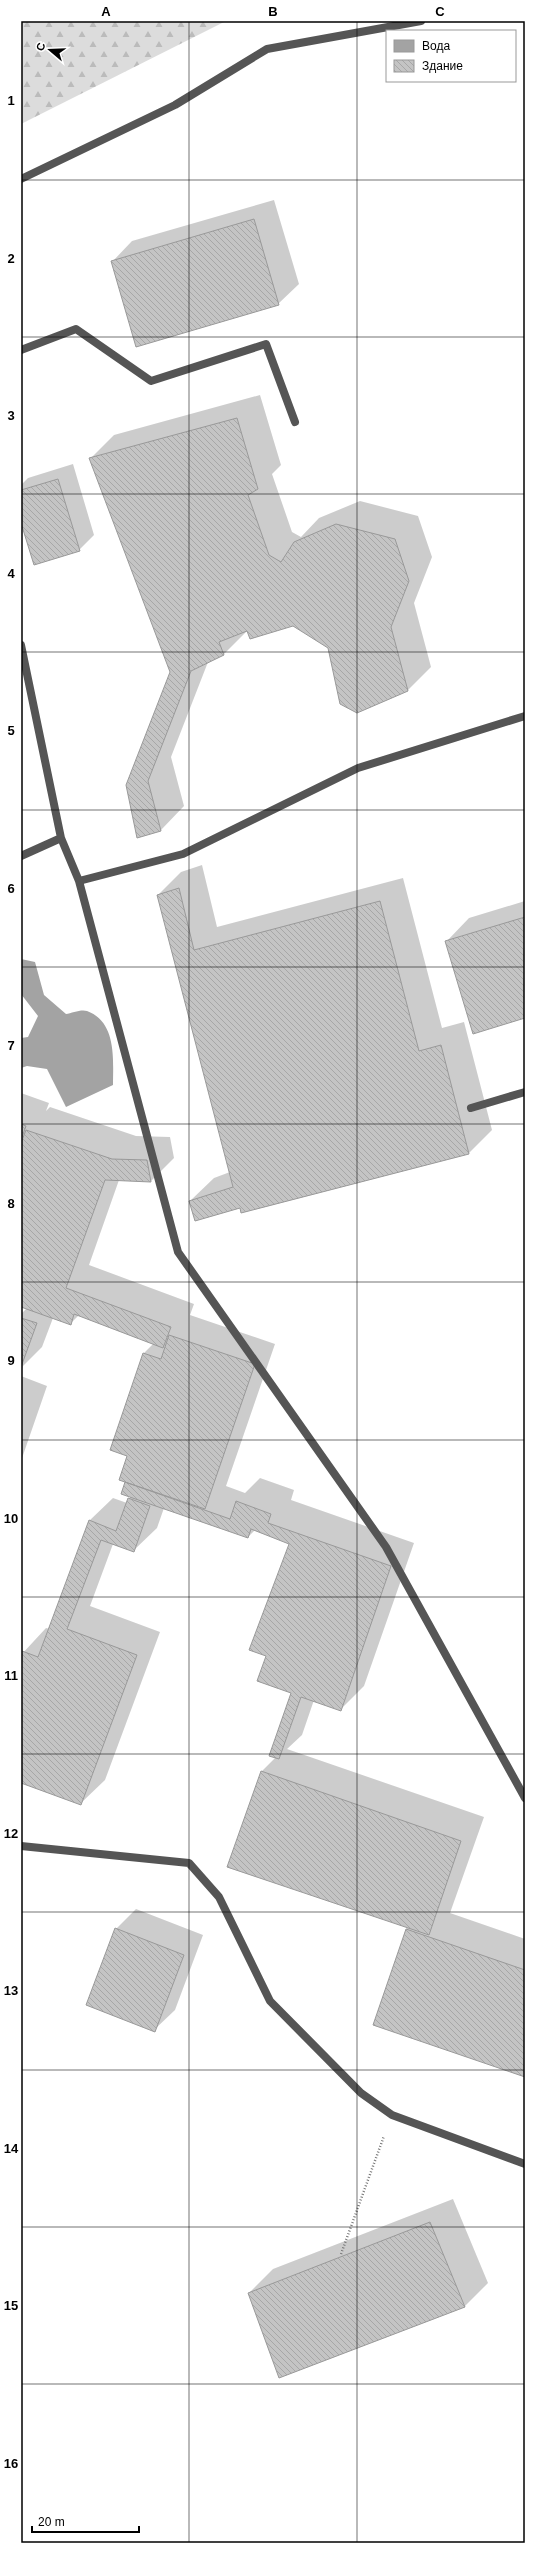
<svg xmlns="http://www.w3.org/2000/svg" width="546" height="2564" font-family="Helvetica,sans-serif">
<defs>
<pattern id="forest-firs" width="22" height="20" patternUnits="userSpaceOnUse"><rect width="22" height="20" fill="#dcdcdc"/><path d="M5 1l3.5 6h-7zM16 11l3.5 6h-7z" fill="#bbb"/></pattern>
<pattern id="building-back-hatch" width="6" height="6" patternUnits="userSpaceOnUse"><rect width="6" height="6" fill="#c4c4c4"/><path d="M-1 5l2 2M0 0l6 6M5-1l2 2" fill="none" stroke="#a7a7a7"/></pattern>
</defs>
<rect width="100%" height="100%" fill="#fff"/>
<path fill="url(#forest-firs)" d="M21,21H226L21,124Z"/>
<path fill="#a3a3a3" d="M21,959L35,962L44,995L66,1014C72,1013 81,1009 87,1011C117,1022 113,1060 113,1085L66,1107L47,1069L27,1066L21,1068V1038L28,1037L38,1016L21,994Z"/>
<path fill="#0003" d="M274,200L299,284L278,304L112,262L132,241Z
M260,395L281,465L272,474L292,532L301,537L319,518L360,501L418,516L432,557L414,603L431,667L408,690L293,625L248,630L223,655L208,662L171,757L184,806L161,830L138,837L127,785L171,672L90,459L114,435Z
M73,464L94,535L79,550L21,520V485L28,478Z
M202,865L217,927L403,878L442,1028L464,1022L492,1130L469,1153L242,1212L240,1206L190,1201L214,1178L230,1172L158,895L181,872Z
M525,901V1017L446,942L469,918Z
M21,1093L49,1103L46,1111L50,1107L136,1136L170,1137L174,1158L151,1181L119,1180L89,1265L194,1304L190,1315L275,1344L226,1486L245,1493L260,1478L294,1490L291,1500L414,1543L364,1686L340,1710L314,1700L302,1735L287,1749L484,1817L450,1913L525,1939V2076L406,1929L408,1927L261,1772L276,1757L292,1692L267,1655L290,1543L255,1530L248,1537L164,1508L157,1528L133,1551L113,1544L90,1606L160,1632L105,1780L81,1803L21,1781V1655L46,1628L50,1629L89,1521L113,1498L127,1503L131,1496L126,1483L128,1455L111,1449L144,1353L154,1343L79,1315L70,1324L53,1318L42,1347L23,1366L21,1373V1314L27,1308L21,1306Z
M21,1376L47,1386L21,1461Z
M136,1909L203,1935L175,2010L154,2030L116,1929Z
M453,2199L488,2283L464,2307L249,2293L273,2269Z"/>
<path fill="url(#building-back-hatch)" stroke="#999" d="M254,219L279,305L136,347L111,261Z
M237,418L258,489L248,495L269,555L281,562L294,542L336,524L395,539L409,581L391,627L408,691L357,713L340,704L328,648L293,626L250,639L247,631L219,642L224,655L191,671L148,781L161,831L137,838L126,785L170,672L89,458Z
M58,479L80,551L34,565L21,523V490Z
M179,888L194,950L380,901L419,1051L441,1045L469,1154L241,1213L240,1208L195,1221L189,1201L233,1187L157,895Z
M525,917V1018L473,1034L445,941Z
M21,1124L26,1126L21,1140Z
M26,1130L112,1159L147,1160L151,1182L105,1180L66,1288L171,1327L163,1348L74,1314L71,1325L21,1307V1143Z
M21,1318L37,1323L21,1367Z
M169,1335L255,1364L205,1509L119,1480L127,1456L110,1450L143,1353L161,1359Z
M125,1482L230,1519L236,1501L271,1514L268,1523L391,1566L341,1711L301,1697L279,1759L269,1756L291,1693L257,1681L266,1656L249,1650L289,1544L251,1529L248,1538L121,1494Z
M128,1498L150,1506L134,1552L101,1540L67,1629L137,1655L81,1805L21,1783V1652L22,1651L38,1657L89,1520L116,1531Z
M261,1771L461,1841L429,1935L227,1867Z
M115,1928L184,1955L155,2032L86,2005Z
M406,1929L525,1970V2077L373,2025Z
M430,2222L465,2307L279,2378L248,2293Z"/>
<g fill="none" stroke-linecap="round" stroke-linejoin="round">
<path stroke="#777" stroke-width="2.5" stroke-dasharray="1 2" stroke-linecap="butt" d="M341,2254L384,2136"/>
<path stroke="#555" stroke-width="8" d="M21,179L175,105L267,49L421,21
M21,350L76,329L151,381L266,344L295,422
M21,645L61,838
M21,856L61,838L79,881L178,1252L386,1547L525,1798
M79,881L183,854L358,768L525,716
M471,1108L525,1092
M21,1846L189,1863L219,1897L270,2001L361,2093L392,2115L525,2164"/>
</g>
<path fill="none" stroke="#000" stroke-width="1" stroke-opacity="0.55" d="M189,21V2543M357,21V2543M21,180H525M21,337H525M21,494H525M21,652H525M21,810H525M21,967H525M21,1124H525M21,1282H525M21,1440H525M21,1597H525M21,1754H525M21,1912H525M21,2070H525M21,2227H525M21,2384H525"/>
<rect width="546" height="2564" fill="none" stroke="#ffffff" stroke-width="44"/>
<rect x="386" y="30" width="130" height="52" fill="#ffffff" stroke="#999999"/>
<rect x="394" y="40" width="20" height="12" fill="#a3a3a3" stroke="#999999"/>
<text x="422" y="50" font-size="12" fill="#000000">Вода</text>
<rect x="394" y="60" width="20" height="12" fill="url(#building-back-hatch)" stroke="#999999"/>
<text x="422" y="70" font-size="12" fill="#000000">Здание</text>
<g transform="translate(50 50) rotate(289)" stroke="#ffffff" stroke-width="3" paint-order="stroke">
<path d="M0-3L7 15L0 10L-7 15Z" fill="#000000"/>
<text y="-6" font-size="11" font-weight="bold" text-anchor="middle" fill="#000000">С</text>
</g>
<path d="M32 2526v6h107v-6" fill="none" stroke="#000000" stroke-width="2"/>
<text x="38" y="2526" font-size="12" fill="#000000" stroke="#ffffff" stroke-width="3" paint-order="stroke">20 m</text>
<rect x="22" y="22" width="502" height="2520" fill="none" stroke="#000" stroke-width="1.5"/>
<g font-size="13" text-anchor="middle" font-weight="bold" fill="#000">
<text x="106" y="16">A</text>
<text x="273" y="16">B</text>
<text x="440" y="16">C</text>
<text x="11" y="105">1</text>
<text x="11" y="263">2</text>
<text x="11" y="420">3</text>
<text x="11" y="578">4</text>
<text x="11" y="735">5</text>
<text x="11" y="893">6</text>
<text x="11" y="1050">7</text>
<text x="11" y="1208">8</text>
<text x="11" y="1365">9</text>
<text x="11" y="1523">10</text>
<text x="11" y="1680">11</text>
<text x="11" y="1838">12</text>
<text x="11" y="1995">13</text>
<text x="11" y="2153">14</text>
<text x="11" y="2310">15</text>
<text x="11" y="2468">16</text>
</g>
</svg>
